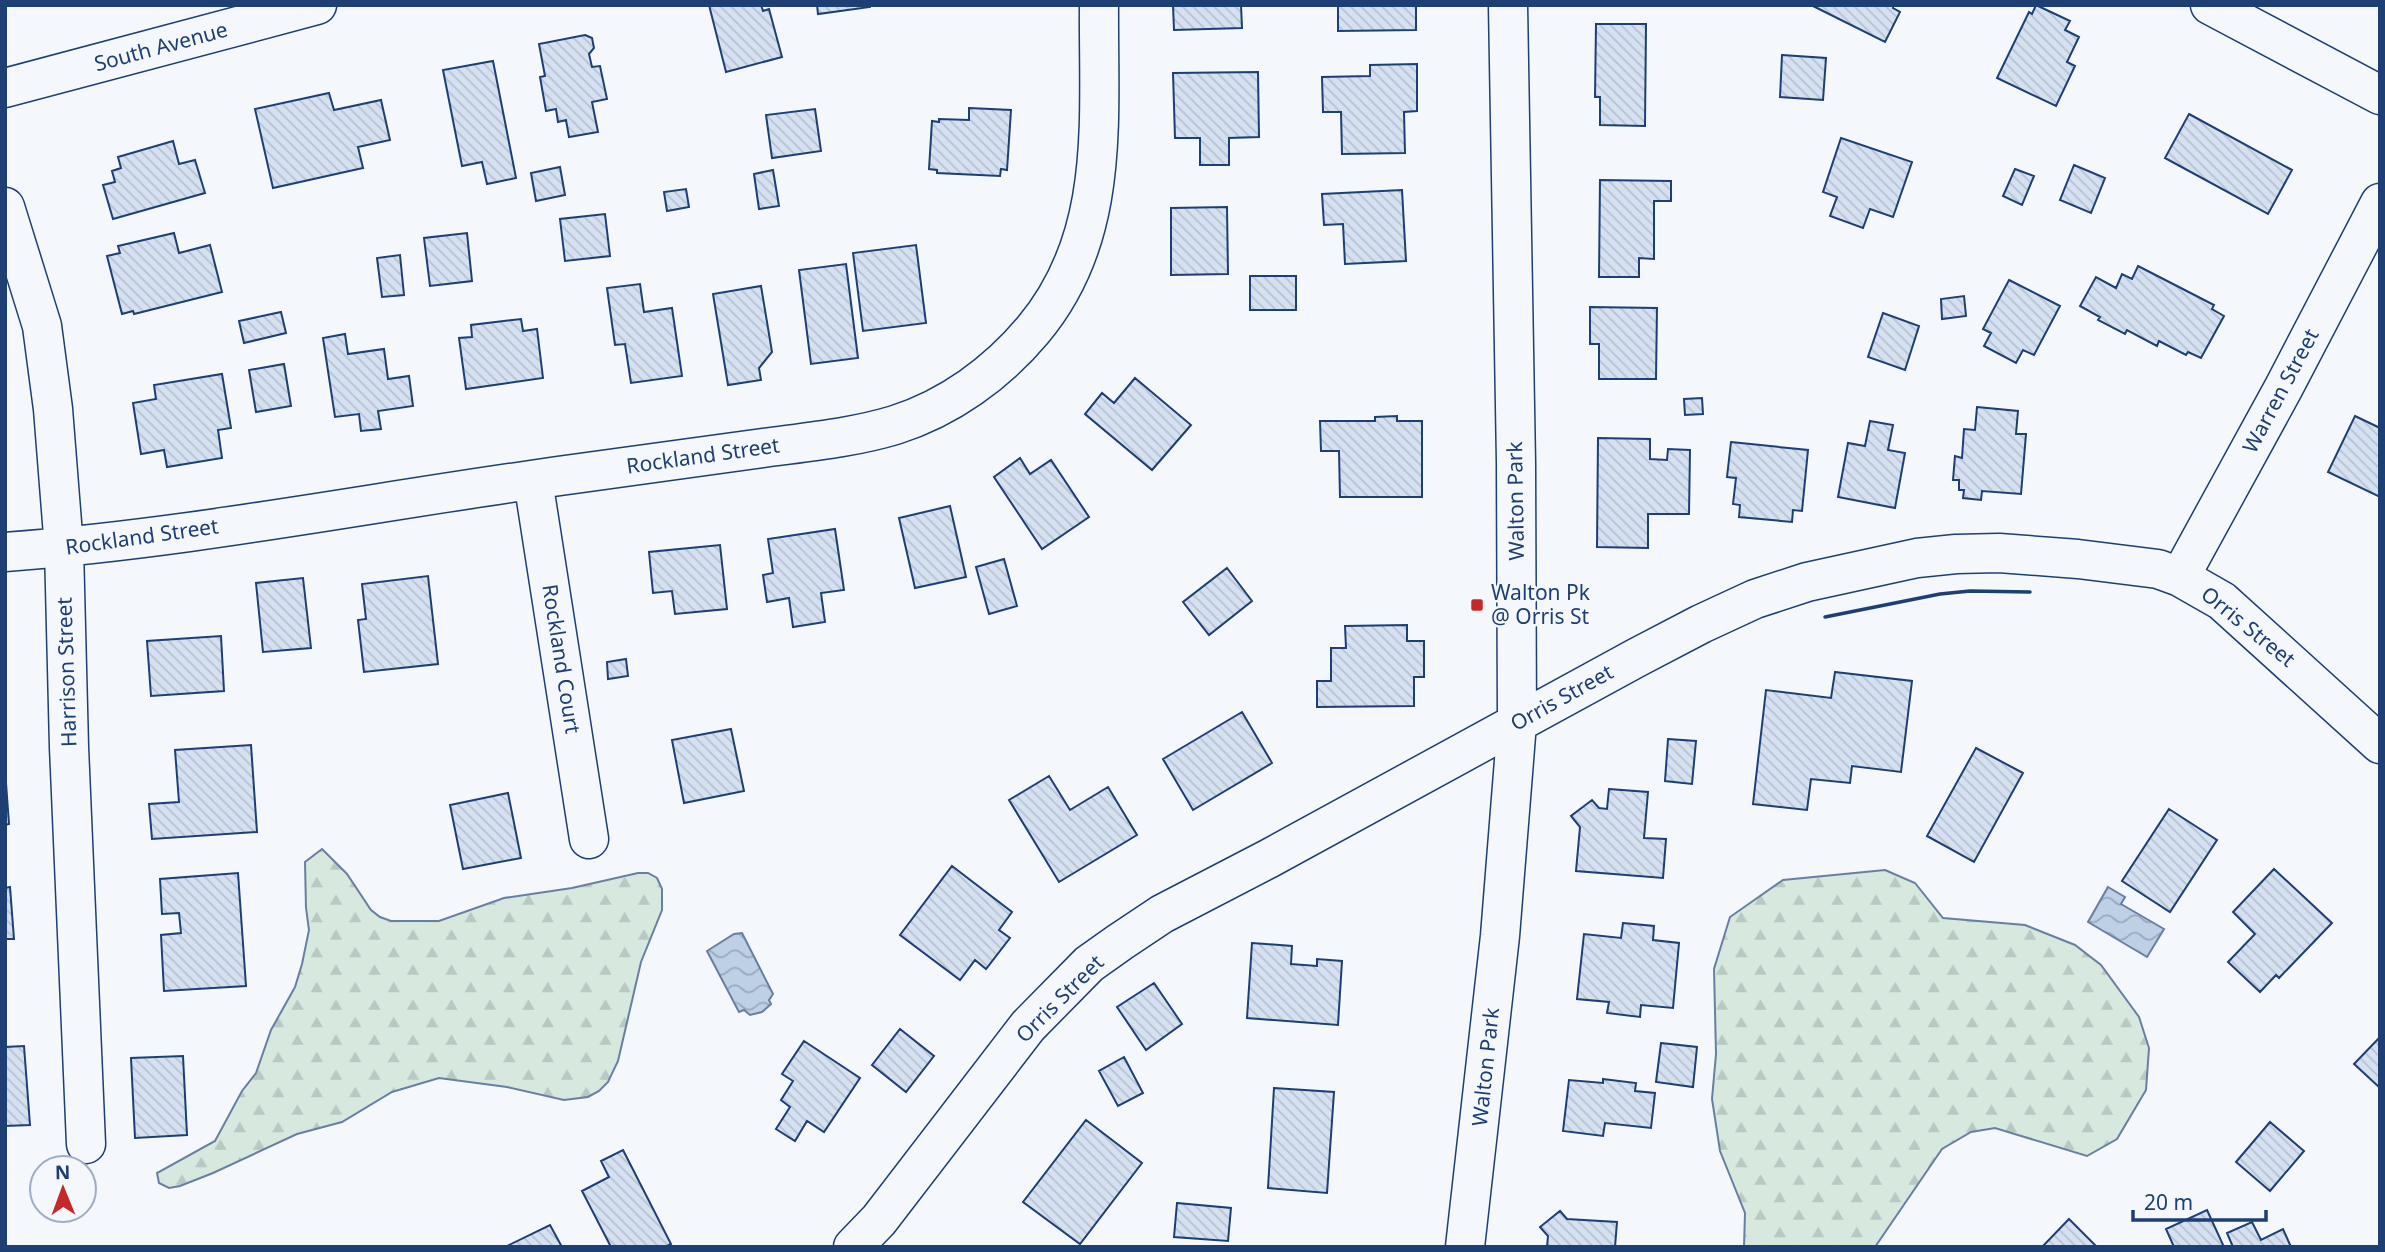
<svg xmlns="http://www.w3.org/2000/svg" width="2385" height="1252" font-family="'Noto Sans',sans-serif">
<defs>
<pattern id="forest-firs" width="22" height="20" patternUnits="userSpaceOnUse" patternTransform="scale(1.75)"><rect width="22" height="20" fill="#d7e8df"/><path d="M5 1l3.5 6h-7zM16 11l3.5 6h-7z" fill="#b8c8c3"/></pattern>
<pattern id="water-waves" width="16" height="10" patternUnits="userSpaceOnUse" patternTransform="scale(1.75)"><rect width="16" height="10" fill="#bed0e5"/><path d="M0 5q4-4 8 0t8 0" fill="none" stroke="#9aaabe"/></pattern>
<pattern id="building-back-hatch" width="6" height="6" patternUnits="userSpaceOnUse" patternTransform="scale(1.75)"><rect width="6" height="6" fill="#d5e0f0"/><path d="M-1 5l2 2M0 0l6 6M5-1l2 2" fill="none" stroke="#b6c1d1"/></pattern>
</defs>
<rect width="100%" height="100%" fill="#f4f7fb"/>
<path fill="url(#forest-firs)" stroke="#687fa3" stroke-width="2" d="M322,849L347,874L371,910L380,917L391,921H439L504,898L572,888L638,873H648L657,878L662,889V910L641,962L618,1061L608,1082L599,1091L588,1097L564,1100L507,1087L439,1078L392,1092L342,1122L297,1134L213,1173L180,1186L169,1188L159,1183L157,1173L215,1141L242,1091L256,1073L271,1030L295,987L302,964L309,930L306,908L305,862Z
M1885,870L1915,883L1943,918L2025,925L2075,945L2101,965L2139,1017L2149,1048L2146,1090L2117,1139L2087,1156L1995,1128L1971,1132L1942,1149L1875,1247H1744L1745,1213L1720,1151L1712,1099L1716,1054L1714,969L1730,917L1783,880Z"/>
<path fill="url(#water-waves)" stroke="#687fa3" stroke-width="2" d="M2108,887L2125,897L2121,904L2164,929L2147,957L2088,922Z
M742,933L773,994L769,1000L771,1004L762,1012L750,1015L744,1010L739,1012L707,951L734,934Z"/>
<path fill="url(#building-back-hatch)" stroke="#1d3f73" stroke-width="2" d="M709,5H761L763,11L769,9L782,57L726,72Z
M817,5H870V7L818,14Z
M1173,5H1241L1242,28L1174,30Z
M1338,5H1416V30L1338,31Z
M1811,5H1894L1893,8L1900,12L1885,42Z
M2036,5L2070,21L2065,30L2079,37L2067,62L2075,66L2056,106L1997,78L2029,12L2032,14Z
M1596,24H1646L1645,126L1600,125V97H1595Z
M585,35L592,38L594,48L589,54L592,67L600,66L607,99L592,102L598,132L569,137L566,120L558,122L556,109L546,111L540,77L545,76L539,44Z
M1782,55L1826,58L1823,100L1780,97Z
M493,61L516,178L487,184L482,162L462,166L443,70Z
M1417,64V111L1404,112L1405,153L1342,154L1341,112H1323L1322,77L1370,76V65Z
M1258,72L1259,137L1229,138V165H1200V138H1175L1173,73Z
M329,93L334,110L381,100L390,140L358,147L363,168L273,188L255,109Z
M969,108L1011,110L1007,170L1001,169L1000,176L937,173V170L929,169L932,121L939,122V119L969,120Z
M815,109L821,151L772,158L766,115Z
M2189,114L2292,170L2268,214L2165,158Z
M1841,138L1912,162L1893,217L1870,209L1863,228L1830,216L1837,197L1823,192Z
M173,141L179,164L195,160L205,193L113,219L103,185L115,182L112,171L121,168L118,157Z
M2074,165L2105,178L2091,213L2060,200Z
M560,167L565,195L536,201L531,173Z
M2015,169L2034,176L2022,205L2003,196Z
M773,170L779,206L759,209L754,174Z
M1600,180L1671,181V201H1654V259L1639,258V277H1599Z
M686,189L689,207L667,211L664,192Z
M1402,190L1406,261L1345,264L1343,224L1324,225L1322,194Z
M1227,207L1228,274L1171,275V208Z
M605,214L610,256L565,261L560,219Z
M174,233L179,253L210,245L222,292L134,314L133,311L122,314L107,256L120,253L118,246Z
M467,233L472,281L430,286L424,238Z
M916,245L926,323L863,331L853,253Z
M400,255L404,295L382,297L377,258Z
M846,264L858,358L811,364L799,270Z
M2138,266L2214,305L2212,309L2224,316L2201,358L2188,352L2186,355L2159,341L2157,346L2127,330L2125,334L2098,320L2100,317L2080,306L2096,277L2116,288L2122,274L2132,279Z
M1250,276H1296V310H1250Z
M2009,280L2060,306L2034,355L2023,350L2016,363L1984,346L1991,333L1983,329Z
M640,284L644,312L672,308L682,376L631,383L625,344L615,345L607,288Z
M761,286L772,352L759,368L761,380L728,385L713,294Z
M1964,296L1966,316L1942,319L1941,299Z
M1590,307L1657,308L1656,379H1599V344H1590Z
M281,312L286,333L244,343L239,321Z
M1883,313L1919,326L1905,370L1868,357Z
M521,319L523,331L537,329L543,378L466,389L459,338L472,337L471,325Z
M345,334L348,354L384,349L388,379L409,376L413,406L378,411L381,429L361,431L359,414L335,417L323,338Z
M284,364L291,406L256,412L249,370Z
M222,374L231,428L218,430L222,458L167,467L164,450L141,454L133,403L156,399L154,385Z
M1135,378L1191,425L1152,470L1085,414L1102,393L1114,403Z
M1702,398L1703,414L1685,415L1684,399Z
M1977,407L2018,411L2016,434H2026L2021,494L1982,491L1981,500L1963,498L1964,490H1959V480H1953L1955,456L1962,458L1964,429L1975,430Z
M1397,416V421H1422V497H1340L1339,451H1321L1320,421H1375V417Z
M2355,416L2380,428V497L2328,472Z
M1870,421L1893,425L1888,450L1905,453L1895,508L1838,497L1848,443L1865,446Z
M1598,438L1650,439V459L1667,460L1668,449L1690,450L1689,514H1648V548L1597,547Z
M1731,442L1808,450L1802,511L1793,510L1792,522L1739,517L1740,505L1733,504L1736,478L1727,477Z
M1020,458L1030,474L1051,460L1089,517L1042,549L994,477Z
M950,506L966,577L915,588L899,518Z
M835,529L844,590L821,593L825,622L793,627L789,598L767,602L763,575L773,573L768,539Z
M720,545L727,609L675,614L672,591L653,593L649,552Z
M1004,559L1017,606L989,614L976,567Z
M1227,568L1252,601L1209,635L1183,602Z
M428,576L438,664L364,672L358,620L366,619L362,584Z
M303,578L311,648L263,652L256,583Z
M1407,625V641H1424V677H1414V706L1317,707V681H1331V648H1346L1345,626Z
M221,636L224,691L151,696L147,641Z
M626,659L628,676L608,679L607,662Z
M1835,672L1912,681L1901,772L1852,766L1850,783L1811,779L1807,810L1753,804L1766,690L1831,698Z
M1242,712L1272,763L1193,810L1163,759Z
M731,729L744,791L684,803L672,740Z
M1668,739L1696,741L1692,784L1665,781Z
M251,745L257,832L152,839L149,804L179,802L175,750Z
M1976,748L2023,773L1974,862L1927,836Z
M5,769L9,824L5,825Z
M1049,776L1070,810L1108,787L1137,835L1059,882L1009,800Z
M1609,789L1648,792L1644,838L1666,839L1663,878L1576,871L1580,827L1571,816L1592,800L1599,808L1607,809Z
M508,793L521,858L463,869L450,805Z
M2169,809L2217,840L2170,912L2122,881Z
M952,866L1012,912L999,930L1010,938L986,969L975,960L960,980L900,935Z
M2274,869L2332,923L2279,978L2276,975L2260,992L2228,962L2255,934L2233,912Z
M238,873L246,986L164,991L161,935L181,933L179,913L162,914L160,879Z
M10,887L14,939H5V888Z
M1623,923L1654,926L1653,940L1679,943L1673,1008L1641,1005L1640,1017L1607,1013L1609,1002L1577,999L1584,934L1621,938Z
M1252,943L1292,946L1291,964L1317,966V959L1342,961L1338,1025L1247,1018Z
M1154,983L1182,1024L1146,1050L1117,1007Z
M900,1029L934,1056L906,1092L872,1065Z
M2380,1037V1088L2354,1064Z
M804,1041L860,1078L824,1132L807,1121L795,1141L776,1129L790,1107L781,1100L793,1081L782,1074Z
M1661,1043L1697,1047L1693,1087L1656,1082Z
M24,1046L30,1125L5,1126V1047Z
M183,1056L187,1135L135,1138L131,1058Z
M1124,1057L1143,1093L1118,1106L1099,1071Z
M1603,1079L1636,1083L1635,1091L1655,1093L1651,1128L1605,1123L1603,1136L1563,1131L1569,1080L1603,1083Z
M1274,1088L1334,1092L1327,1193L1268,1188Z
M1086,1120L1142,1163L1080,1244L1023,1202Z
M2270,1122L2304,1151L2270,1191L2236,1162Z
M623,1150L671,1244L665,1247H611L582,1191L609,1177L601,1161Z
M1177,1203L1231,1208L1228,1241L1174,1237Z
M2207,1210L2224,1247H2174L2166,1229Z
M1560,1211L1567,1219L1617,1222L1615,1247H1547L1548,1236L1540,1227Z
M2069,1219L2097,1247H2042Z
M2252,1222L2261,1240L2283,1229L2291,1247H2233L2227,1233Z
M550,1225L562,1247H508L507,1246Z"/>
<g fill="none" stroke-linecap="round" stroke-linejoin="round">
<defs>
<path id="minor" d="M2210,5L2380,95
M5,88L317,5
M5,207L42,326L53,409L64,548L69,747L86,1144
M533,480L589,839
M5,552C181,539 356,505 531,480C608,469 685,459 763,448C807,442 852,438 895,425C949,408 997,373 1033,330C1112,236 1098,120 1099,5
M2180,577L2284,387L2380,203
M853,1247L879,1220L1028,1026L1089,964L1120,942L1162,914L1268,859L1636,658L1701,624L1755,599L1807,582L1917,558L1956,554L1999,553L2078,559L2158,569L2180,577L2222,601L2380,744
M1465,1247L1500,936L1517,723L1516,463L1508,5"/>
</defs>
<use href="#minor" stroke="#1d3f73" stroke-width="41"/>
<use href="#minor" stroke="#f4f7fb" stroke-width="38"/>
<path stroke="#1d3f73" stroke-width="3.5" d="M1825,617L1940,594L1970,591L2030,592"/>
</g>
<rect fill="#c62828" stroke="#f4f7fb" stroke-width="2.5" x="1470" y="598" width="14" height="14" rx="3.5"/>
<g text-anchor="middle" stroke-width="5" stroke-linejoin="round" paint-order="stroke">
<g font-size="21" fill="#1d3f73" stroke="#f4f7fb">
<text transform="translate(161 47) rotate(-15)" y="7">South Avenue</text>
<text transform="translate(2281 391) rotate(-62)" y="7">Warren Street</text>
<text transform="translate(703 456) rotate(-8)" y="7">Rockland Street</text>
<text transform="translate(1516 501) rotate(-91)" y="7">Walton Park</text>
<text transform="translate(142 537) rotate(-8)" y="7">Rockland Street</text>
<text transform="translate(2248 627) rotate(39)" y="7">Orris Street</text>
<text transform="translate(561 659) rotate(81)" y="7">Rockland Court</text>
<text transform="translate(67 672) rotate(-92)" y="7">Harrison Street</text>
<text transform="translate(1562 698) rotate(-29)" y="7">Orris Street</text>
<text transform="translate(1060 999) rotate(-45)" y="7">Orris Street</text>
<text transform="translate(1486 1067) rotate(-84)" y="7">Walton Park</text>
</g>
<g font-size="21" fill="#1d3f73" stroke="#f4f7fb" text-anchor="start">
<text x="1491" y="600">Walton Pk<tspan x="1491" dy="24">@ Orris St</tspan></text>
</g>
</g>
<rect width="2385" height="1252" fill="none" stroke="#1d3f73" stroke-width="14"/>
<g transform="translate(63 1189) rotate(359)"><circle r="33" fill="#f4f7fb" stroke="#9eadc5" stroke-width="2"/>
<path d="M0-5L12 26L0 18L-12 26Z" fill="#c62828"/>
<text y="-10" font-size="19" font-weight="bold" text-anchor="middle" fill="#1d3f73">N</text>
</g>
<path d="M2133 1210v10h133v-10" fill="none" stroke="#1d3f73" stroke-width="3.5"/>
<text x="2144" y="1210" font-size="21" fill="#1d3f73" stroke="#f4f7fb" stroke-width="5" paint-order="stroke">20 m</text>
</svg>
